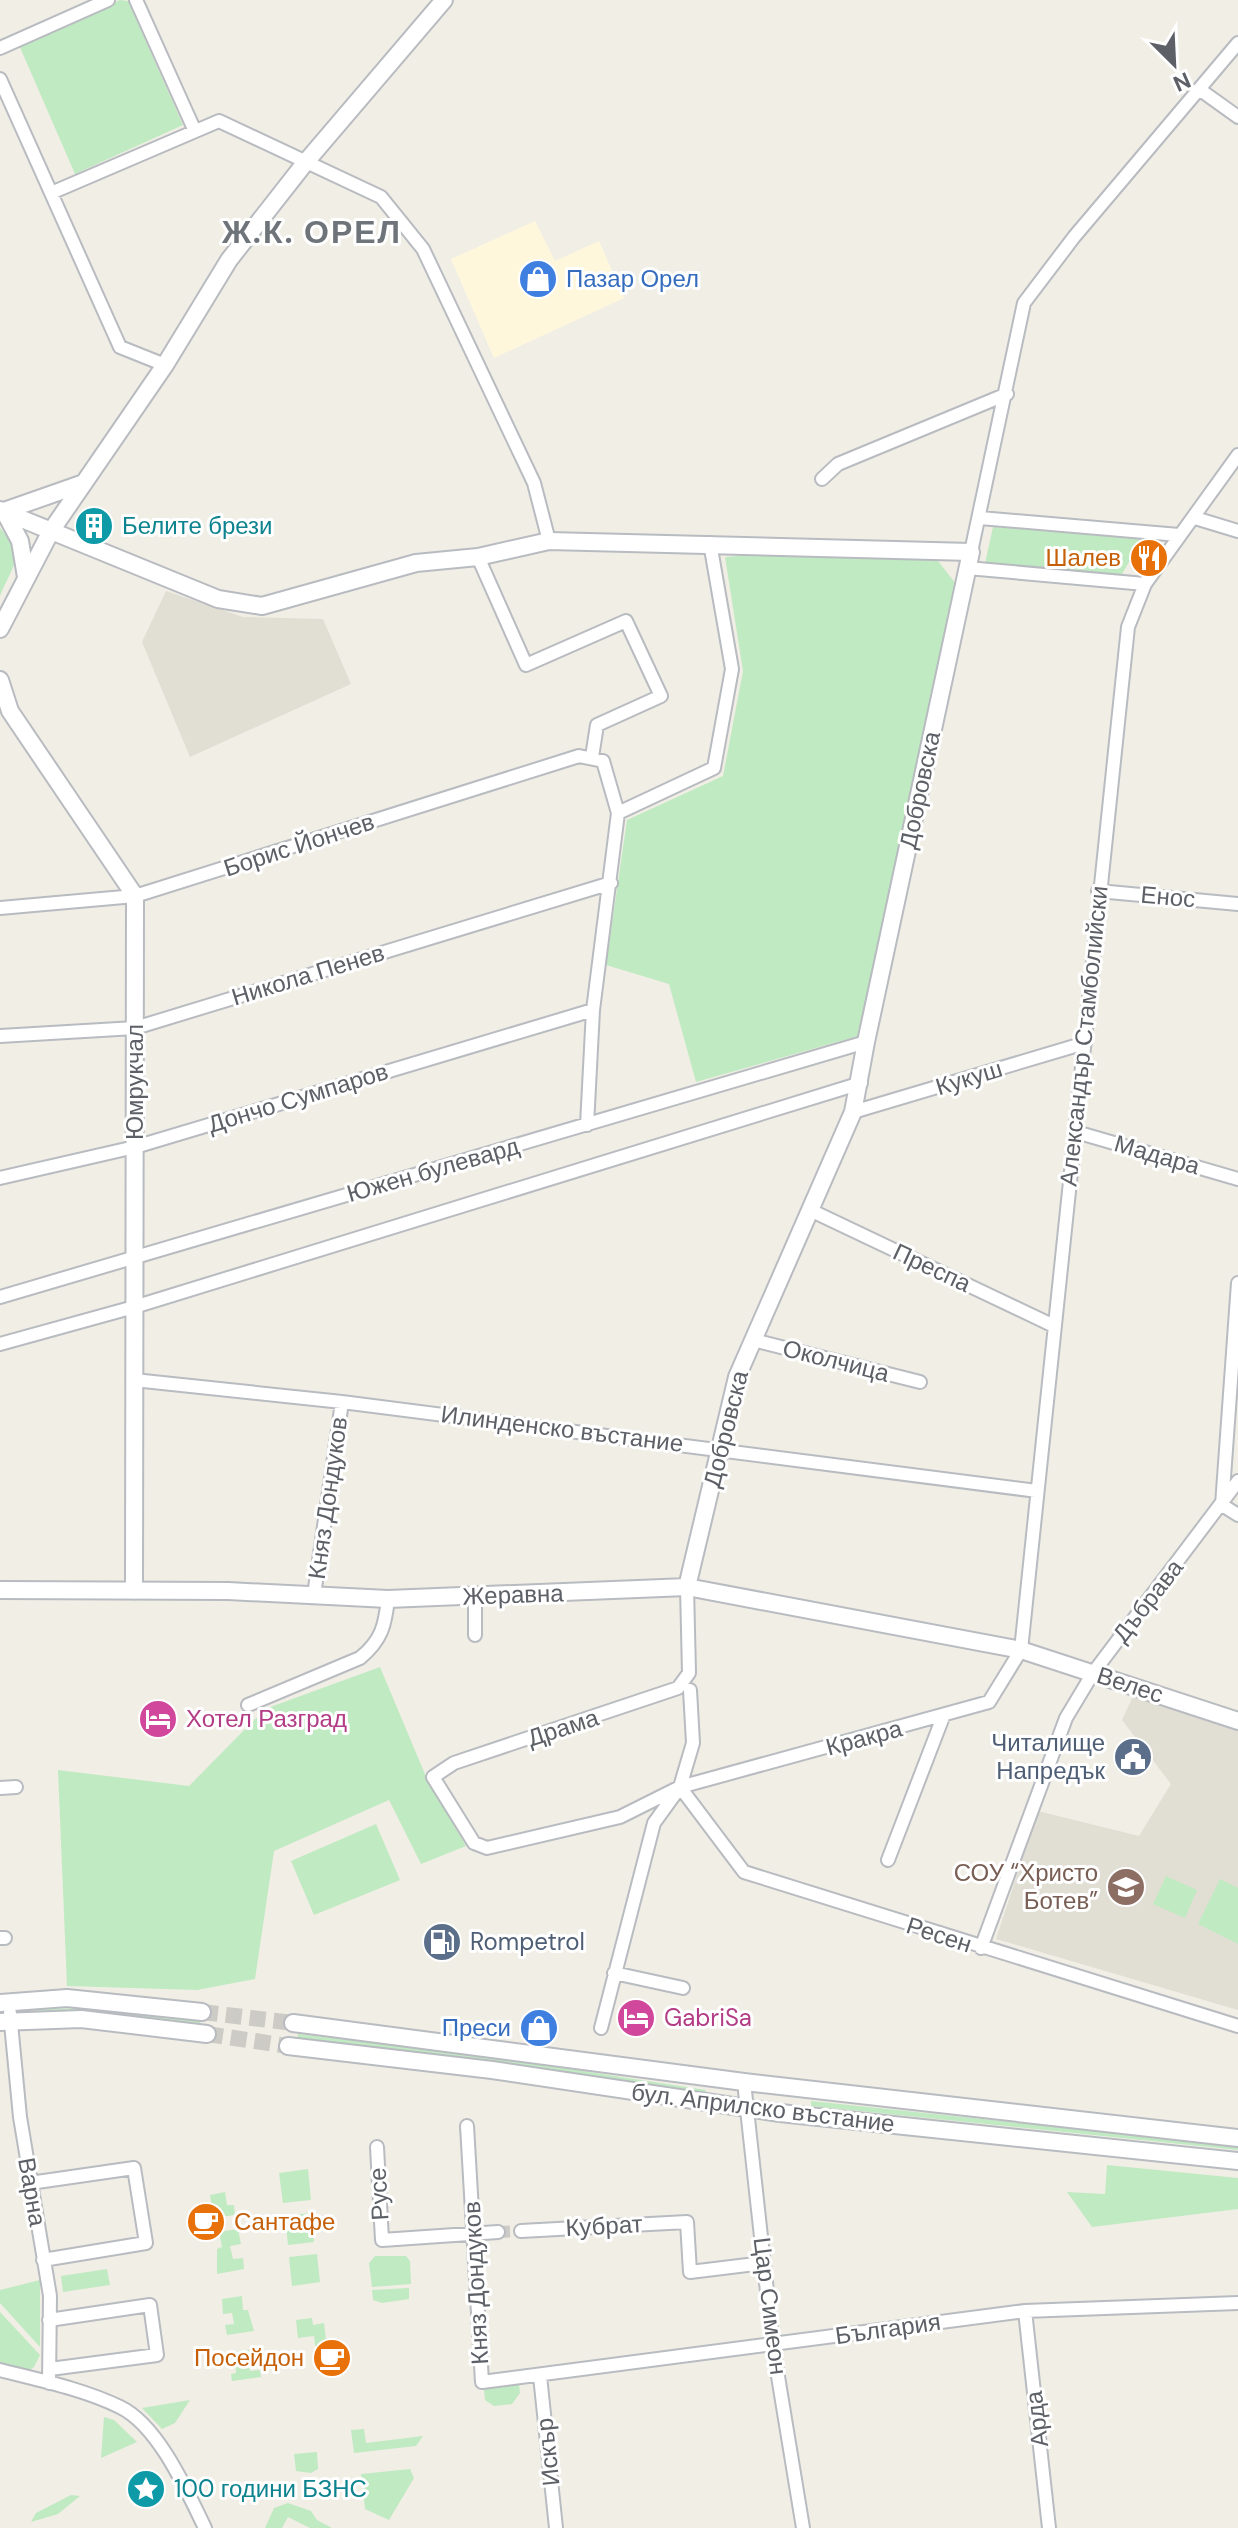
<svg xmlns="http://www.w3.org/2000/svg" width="1238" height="2528" font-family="'DM Sans',sans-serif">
<rect width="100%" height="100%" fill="#f1eee6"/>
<path fill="#fff7dc" d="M535,221L555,261L599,241L624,298L494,358L451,259Z"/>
<path fill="#e1ded4" d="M166,591L243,617L323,619L351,684L190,757L142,642Z
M1134,1694L1238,1731V2010L996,1939L1038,1811L1139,1836L1171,1784L1122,1720Z"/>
<path fill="#c0eac1" d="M120,0L128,1L183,125L75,174L19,45Z
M993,527L1143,537L1121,576L984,568Z
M0,528C27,558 12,565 0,596Z
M799,551L938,561L956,584L858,1036L696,1082L669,984L606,965L627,820L723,776L743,671L725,557Z
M380,1667L427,1779L466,1846L421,1864L389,1800L274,1851L255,1979L197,1990L67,1986L58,1770L189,1786L265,1709Z
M376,1824L400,1880L314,1915L291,1861Z
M1166,1876L1197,1890L1185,1918L1153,1904Z
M1220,1879L1238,1888V1944L1198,1924Z
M91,2008L199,2018L201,2025L35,2015V2009Z
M298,2034L491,2057L706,2090L705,2093L297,2038Z
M811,2101L1238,2146V2150L811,2106Z
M1107,2165L1238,2178V2209L1092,2227L1067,2192L1105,2194Z
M308,2169L311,2200L283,2203L279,2173Z
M225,2192L227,2205H234L235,2215L205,2219L203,2209L212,2208L210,2195Z
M311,2213L314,2242L288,2245L285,2216Z
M238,2229L241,2244L230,2246L233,2259L243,2258L244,2269L217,2274V2249L222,2247L219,2232Z
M317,2254L320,2282L292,2286L289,2257Z
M375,2256H406L410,2261L411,2284L372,2287L369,2263Z
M107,2269L110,2285L63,2292L61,2276Z
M40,2280V2347L0,2303V2290Z
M409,2288V2299L382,2303L373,2300L372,2290Z
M242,2296L243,2310H248L254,2331L227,2335L225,2325L234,2324L232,2313L223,2314L222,2299Z
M0,2312L40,2355L34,2367L24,2374L0,2369Z
M312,2318L313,2325L324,2323L327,2350L316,2352L314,2336L298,2338L296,2320Z
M257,2349L259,2362L249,2363L250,2371L260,2370L261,2377L232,2381L231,2374L236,2373L235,2362L240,2361L238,2351Z
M519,2384L520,2393L512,2404L494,2406L485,2400L484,2389Z
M190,2400L175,2423L162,2429L142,2408Z
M104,2417L114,2420L137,2442L101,2458Z
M364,2429L366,2443L423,2436L416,2446L354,2453L351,2430Z
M317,2452L318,2469L311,2473L296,2471L294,2454Z
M410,2469L414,2478L389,2520L365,2509L361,2474Z
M71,2495L80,2496L58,2514L31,2522L36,2513Z
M288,2503L311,2511L317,2520L332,2528H310L288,2517L282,2528H265L274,2508Z"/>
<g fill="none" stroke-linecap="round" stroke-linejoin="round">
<path stroke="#cccbc6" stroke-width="12" stroke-dasharray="12 6" stroke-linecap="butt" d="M498,2232L521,2231"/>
<path stroke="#cccbc6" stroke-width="16" stroke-dasharray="16 8" stroke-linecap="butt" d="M202,2012L293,2023
M207,2034L288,2046"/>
<defs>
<path id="minor" d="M136,0L194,129
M0,48L108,0
M0,79L120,347L165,365
M1199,89L1238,117
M51,193L219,121L381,197L423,249L534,483L549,541
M822,479L838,464L1007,394
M980,518L1179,535
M1195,518L1238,531
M971,552L1024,303L1074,237L1238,43
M478,557L526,665L626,621L661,696L597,725L592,757
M967,568L1145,584
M618,813L714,768L732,669L710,543
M1098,891L1238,904
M0,908L135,896L579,756L603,761L618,813L593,1010L587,1125
M0,1036L135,1028L611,883
M853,1112L1085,1043
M1076,1132L1238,1179
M0,1178L135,1147L593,1010
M810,1210L1054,1326
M1238,1283L1222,1505L1238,1515
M0,1297L866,1042
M753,1340L920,1382
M0,1344L134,1307L861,1083
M134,1380L342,1402L1037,1491
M687,1587L689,1673L678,1688L454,1763L433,1777L474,1843L487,1848L620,1817L680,1787L989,1702L1021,1650L1128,627L1145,584L1238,455
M314,1595L342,1402
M475,1635V1596
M248,1705L360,1658C382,1640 385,1625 388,1599
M680,1787L744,1872L1238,2026
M0,1788L16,1787
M888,1860L943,1717
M0,1938H5
M981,1948L1066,1718L1093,1673L1238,1481
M614,1973L683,1988
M10,2013L20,2117L50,2296L49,2383
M601,2028L654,1823L680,1787L693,1743L690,1690
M744,2082L773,2346L803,2528
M467,2126L482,2382L1025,2311L1238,2303
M377,2147L382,2240L498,2232
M30,2183L134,2168L146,2243L43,2260
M521,2231L687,2222L690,2272L764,2263
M1025,2311L1049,2528
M49,2320L150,2305L157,2355L50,2369
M0,2370C39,2380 83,2389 120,2407C158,2425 187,2491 205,2528
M540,2376L556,2528"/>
<path id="tertiary" d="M0,510L218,599L262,606L416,563L478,557L549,541L971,552L866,1042L853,1112L737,1377L687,1587
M4,511L81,484
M4,511L20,541L26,577
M0,629L51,531L165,365L229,260L305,163L444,0
M0,680L10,711L135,896L134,1591
M0,1590L228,1591L388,1599L687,1587L1021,1650L1238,1721
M0,2003L67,1998L202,2012
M0,2022L81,2019L207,2034
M293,2023L744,2082L1238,2138
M288,2046L492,2070L780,2113L1238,2161"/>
</defs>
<use href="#minor" stroke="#b8bbc0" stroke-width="16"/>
<use href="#tertiary" stroke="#b8bbc0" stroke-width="20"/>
<use href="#minor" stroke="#fff" stroke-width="12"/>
<use href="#tertiary" stroke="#fff" stroke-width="16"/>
</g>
<defs>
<symbol id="shop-disc" viewBox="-11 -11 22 22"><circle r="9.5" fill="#3f7fe0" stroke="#fff"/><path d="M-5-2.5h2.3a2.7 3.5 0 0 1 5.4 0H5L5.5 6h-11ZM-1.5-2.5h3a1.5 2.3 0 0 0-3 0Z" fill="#fff"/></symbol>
<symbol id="building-disc" viewBox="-11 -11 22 22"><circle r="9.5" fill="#0f9aa8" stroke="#fff"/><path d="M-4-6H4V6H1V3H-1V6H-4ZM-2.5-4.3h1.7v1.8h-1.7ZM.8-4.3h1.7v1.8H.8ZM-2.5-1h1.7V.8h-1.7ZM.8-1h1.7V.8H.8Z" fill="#fff"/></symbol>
<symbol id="restaurant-disc" viewBox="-11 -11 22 22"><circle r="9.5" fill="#e8710a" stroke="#fff"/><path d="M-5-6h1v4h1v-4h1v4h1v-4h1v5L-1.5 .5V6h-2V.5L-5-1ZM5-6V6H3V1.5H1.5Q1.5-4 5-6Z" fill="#fff"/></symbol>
<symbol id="hotel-disc" viewBox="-11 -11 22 22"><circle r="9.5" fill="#d1479c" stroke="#fff"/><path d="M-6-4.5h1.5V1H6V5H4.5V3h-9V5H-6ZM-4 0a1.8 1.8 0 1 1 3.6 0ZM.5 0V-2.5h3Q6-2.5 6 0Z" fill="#fff"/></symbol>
<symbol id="civic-disc" viewBox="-11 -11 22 22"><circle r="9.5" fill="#5c6f8a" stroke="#fff"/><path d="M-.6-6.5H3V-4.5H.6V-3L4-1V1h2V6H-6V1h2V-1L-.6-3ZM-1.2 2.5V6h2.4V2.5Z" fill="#fff"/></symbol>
<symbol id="school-disc" viewBox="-11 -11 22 22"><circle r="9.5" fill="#8d6e63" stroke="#fff"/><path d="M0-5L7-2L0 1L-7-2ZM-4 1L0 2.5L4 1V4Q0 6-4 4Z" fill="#fff"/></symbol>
<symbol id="fuel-disc" viewBox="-11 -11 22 22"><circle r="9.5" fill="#5c6f8a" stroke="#fff"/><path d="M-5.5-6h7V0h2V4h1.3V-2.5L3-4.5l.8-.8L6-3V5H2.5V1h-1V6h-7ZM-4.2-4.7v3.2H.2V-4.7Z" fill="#fff"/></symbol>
<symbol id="cafe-disc" viewBox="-11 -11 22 22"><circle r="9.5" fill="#e8710a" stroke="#fff"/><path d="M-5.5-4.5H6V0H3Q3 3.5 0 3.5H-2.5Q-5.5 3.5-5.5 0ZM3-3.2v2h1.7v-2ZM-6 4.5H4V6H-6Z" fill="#fff"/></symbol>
<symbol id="sight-disc" viewBox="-11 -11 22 22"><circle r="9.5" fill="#0f9aa8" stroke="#fff"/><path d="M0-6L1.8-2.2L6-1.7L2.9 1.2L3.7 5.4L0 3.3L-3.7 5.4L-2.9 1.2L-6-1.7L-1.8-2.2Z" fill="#fff"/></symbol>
</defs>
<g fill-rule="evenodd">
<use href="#shop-disc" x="516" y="257" width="44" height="44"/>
<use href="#building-disc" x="72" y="504" width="44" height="44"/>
<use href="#restaurant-disc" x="1127" y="536" width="44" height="44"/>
<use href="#hotel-disc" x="136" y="1697" width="44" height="44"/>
<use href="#civic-disc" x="1111" y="1735" width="44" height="44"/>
<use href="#school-disc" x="1104" y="1865" width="44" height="44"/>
<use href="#fuel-disc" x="420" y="1920" width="44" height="44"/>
<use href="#hotel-disc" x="614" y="1996" width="44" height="44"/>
<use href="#shop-disc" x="517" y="2006" width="44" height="44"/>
<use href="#cafe-disc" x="184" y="2200" width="44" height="44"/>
<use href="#cafe-disc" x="310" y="2336" width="44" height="44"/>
<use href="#sight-disc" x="124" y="2467" width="44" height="44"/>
</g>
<g text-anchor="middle" stroke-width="6" stroke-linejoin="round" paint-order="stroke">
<g font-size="24" fill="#366cbe" stroke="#fff" text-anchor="start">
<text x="566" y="287">Пазар Орел</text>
<text x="511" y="2036" text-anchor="end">Преси</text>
</g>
<g font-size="24" fill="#0d838f" stroke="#fff" text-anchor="start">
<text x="122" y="534">Белите брези</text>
<text x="174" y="2497">100 години БЗНС</text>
</g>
<g font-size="24" fill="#c56008" stroke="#fff" text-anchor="end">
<text x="1121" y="566">Шалев</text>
<text x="234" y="2230" text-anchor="start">Сантафе</text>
<text x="304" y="2366">Посейдон</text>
</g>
<g font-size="24" fill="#5d6167" stroke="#fff">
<text transform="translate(920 790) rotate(-78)" y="8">Добровска</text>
<text transform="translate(299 845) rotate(-18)" y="8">Борис Йончев</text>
<text transform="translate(1168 897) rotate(5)" y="8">Енос</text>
<text transform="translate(308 975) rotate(-17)" y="8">Никола Пенев</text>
<text transform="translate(1084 1036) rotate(-84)" y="8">Александър Стамболийски</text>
<text transform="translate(969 1078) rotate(-17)" y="8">Кукуш</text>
<text transform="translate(135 1082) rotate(-90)" y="8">Юмрукчал</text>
<text transform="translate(298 1098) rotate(-17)" y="8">Дончо Сумпаров</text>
<text transform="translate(1157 1155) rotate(16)" y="8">Мадара</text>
<text transform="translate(433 1170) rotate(-16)" y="8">Южен булевард</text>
<text transform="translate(932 1268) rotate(25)" y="8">Преспа</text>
<text transform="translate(836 1361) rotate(14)" y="8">Околчица</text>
<text transform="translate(562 1429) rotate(7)" y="8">Илинденско въстание</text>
<text transform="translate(726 1429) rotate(-76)" y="8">Добровска</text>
<text transform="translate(328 1498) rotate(-82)" y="8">Княз Дондуков</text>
<text transform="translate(513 1595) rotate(-2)" y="8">Жеравна</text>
<text transform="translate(1148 1601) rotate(-52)" y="8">Дъбрава</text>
<text transform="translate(1130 1685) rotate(18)" y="8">Велес</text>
<text transform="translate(563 1728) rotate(-18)" y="8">Драма</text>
<text transform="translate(864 1738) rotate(-15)" y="8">Кракра</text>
<text transform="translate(939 1935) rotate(18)" y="8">Ресен</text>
<text transform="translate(763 2108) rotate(7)" y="8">бул. Априлско въстание</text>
<text transform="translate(32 2192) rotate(80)" y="8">Варна</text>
<text transform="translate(379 2194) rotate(-93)" y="8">Русе</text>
<text transform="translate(604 2226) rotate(-3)" y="8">Кубрат</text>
<text transform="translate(476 2283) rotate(-93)" y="8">Княз Дондуков</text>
<text transform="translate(770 2306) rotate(83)" y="8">Цар Симеон</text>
<text transform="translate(888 2329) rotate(-8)" y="8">България</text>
<text transform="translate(1037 2419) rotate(-97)" y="8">Арда</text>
<text transform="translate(548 2452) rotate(-96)" y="8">Искър</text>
</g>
<g font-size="24" fill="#b23c85" stroke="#fff" text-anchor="start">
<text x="186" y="1727">Хотел Разград</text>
<text x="664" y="2026">GabriSa</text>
</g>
<g font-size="24" fill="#4e5e75" stroke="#fff" text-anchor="end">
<text x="1105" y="1751">Читалище<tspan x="1105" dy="28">Напредък</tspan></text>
<text x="470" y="1950" text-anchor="start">Rompetrol</text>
</g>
<g font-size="24" fill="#785e54" stroke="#fff" text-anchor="end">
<text x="1098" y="1881">СОУ “Христо<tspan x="1098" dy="28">Ботев”</tspan></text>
</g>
<g font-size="32" font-weight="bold" letter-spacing="2" fill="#6e7479" stroke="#fff">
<text x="312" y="243">Ж.К. ОРЕЛ</text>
</g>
</g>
<g transform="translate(1174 64) rotate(156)" stroke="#ffffff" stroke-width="6" paint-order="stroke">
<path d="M0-6L14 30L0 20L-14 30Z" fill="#5d6167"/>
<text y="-12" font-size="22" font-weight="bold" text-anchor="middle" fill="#5d6167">N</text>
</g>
</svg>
